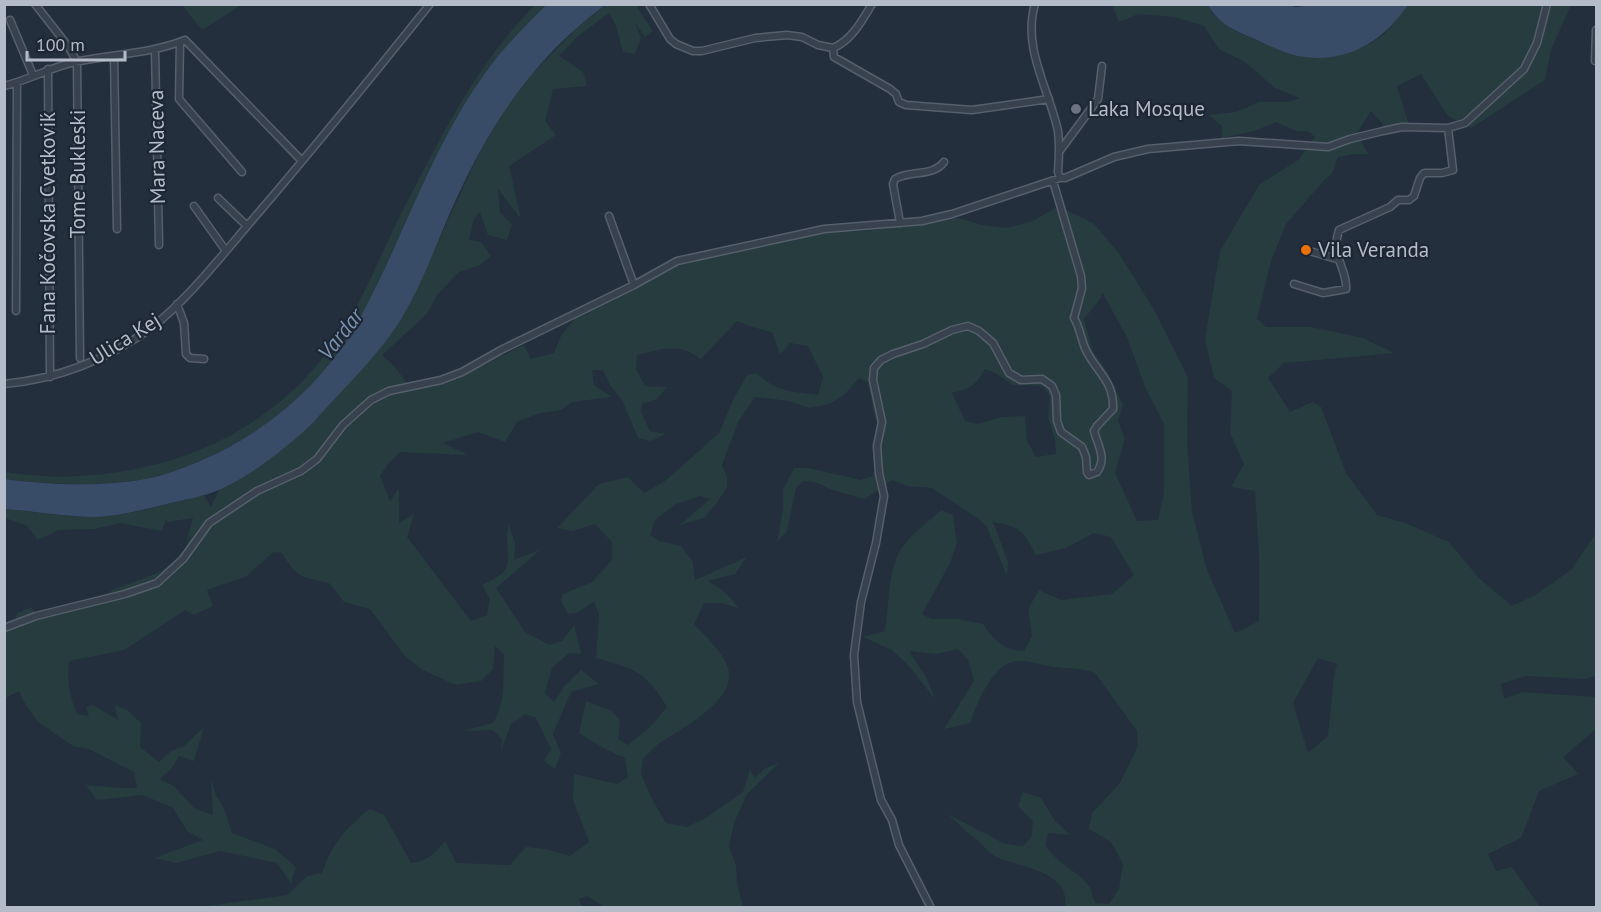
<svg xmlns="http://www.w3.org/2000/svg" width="1601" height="912" font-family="'PT Sans',sans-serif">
<rect width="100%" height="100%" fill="#242f3e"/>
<path fill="#263c3f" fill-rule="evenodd" d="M182,5H241L202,30Z
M535,5H546C525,26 503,48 486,72C432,146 405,234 362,314C325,385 262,437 188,466C174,471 160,477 145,479C100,487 50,484 5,479L4,472C62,481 120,476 175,459C246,436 305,391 344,328C367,291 383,249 403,210C441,137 476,64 535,5Z
M605,5H637L638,9L653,31L645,37L635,23L641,38L635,54L623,52L616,26L609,13L577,37L559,56L583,72L587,86L553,89L545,121L556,135L509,166L521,219L498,189L500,213L512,224L507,240L488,235L480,212L474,219L469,240L481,242L491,256L480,265L459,272L437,295L427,314L382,355L393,365L412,389L472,371L524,345L531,359L554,353L561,336L576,317L641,286L667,269L707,258L822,232L866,231L959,218L982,225L1006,228L1033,221L1057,207L1062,208L1093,223L1118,252L1153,308L1188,378L1187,439L1192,512L1207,570L1235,633L1259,621V557L1255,491L1231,487L1244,464L1230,433L1232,391L1214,378L1205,339L1220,251L1259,185L1298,160L1315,137L1307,131H1296L1276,122L1254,131L1222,138V126L1209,115L1236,112L1259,102H1287L1300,98L1275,88L1245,62L1219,49L1204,26L1175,17L1138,14L1119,22L1112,5H1208L1213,14L1237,32L1273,47L1370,44L1385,33L1408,5H1571L1551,50L1545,80L1471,128L1448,116L1421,74L1397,86L1409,125L1386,128L1371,111L1357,133L1368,154H1355L1338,157L1332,174L1325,179L1286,224L1271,261L1257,319L1266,327H1311L1363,338L1394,353L1284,363L1268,378L1290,412L1313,402L1321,407L1346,473L1377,515L1405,523L1449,542L1479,578L1512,606L1535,595L1571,570L1596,533V676L1585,679L1525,676L1501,684L1504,699L1522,692L1596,697V729L1563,757L1578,774L1539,791L1521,838L1488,854L1496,871L1512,867L1540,907H1065C1071,871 1020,868 997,857C990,854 985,847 979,842C968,833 958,824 948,814L1005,844L1023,846L1031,837L1033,822L1018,806L1023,792L1041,798L1055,821L1070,835L1048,833L1045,846L1060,862L1081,877L1090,887L1095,903L1109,904L1119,889L1123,864L1111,842L1089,829L1092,813L1120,783L1138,746L1137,731L1095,673C1081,667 1067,669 1053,667C1041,665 1027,660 1016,661C992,664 977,704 970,723L944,729L974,681L968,660L958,649L936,654L909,651L926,677L935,699L909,666L892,650L863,637L885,631C889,607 887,580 897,557C905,538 926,524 941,510L953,515L957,543L950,563L922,614L931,619H958L983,624C994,640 1004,651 1024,651L1032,636L1028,609L1039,590L1061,600L1112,594L1134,575L1111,537L1094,533L1066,548L1036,555C1024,532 1020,526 993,522L1008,562L1007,576L987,527L979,519L932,488L907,486L892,480L865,499L832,490L815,482L803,481L796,488L787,531L777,542L783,509V490L794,468H808L861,480L873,476L883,436L875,418L868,383L859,378L844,395L829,404L810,408L789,401L755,397L738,422L722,465L727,476V487L717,503L704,518L680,525L710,499L700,496L676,504L655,520L650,535L660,541L681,546L693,562L695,580L747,557L735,574L708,581C721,589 730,594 738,608L722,603H704L694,624C704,635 724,653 728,668C738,702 677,730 656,746C652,750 647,754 643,759L641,774L652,799L666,823L687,827L707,817L743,792L750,770L755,778L765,768L779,763L747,794L734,823L729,846L736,866L737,882L743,907H605L587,896L579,899L582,908H330L328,906L318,908L200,907L288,895L307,876L322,873C331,845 347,826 370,809L384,815L411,863C427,861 435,854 445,841L456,863L510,865L526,847L546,849L570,856L589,842L573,800L574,774L617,784L628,777L625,758L605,749L579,733L586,701L612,711L620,720L618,739L628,745L651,726L667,707C645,670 636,670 596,658L599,615L594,601L577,613L568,614L561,600L563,594L592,582L612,560V542L595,524L573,531L557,528L599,484L628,477L644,493L665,481L719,433L733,400L747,375L757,373C775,392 793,392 818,395L823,377L808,346L790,343L780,355L772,332L749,326L737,321L701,359C676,342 665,349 637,355L636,369L645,386L667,387L657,399L642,404L641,412L650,431L666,434L651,441L638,438L622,400L610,385L603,370H592L594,385L612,397L572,402L561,410L540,413L517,422L505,442L478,432L443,443L468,455L400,452L388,464L380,476L390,501L399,488V523L414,514L407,537L471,621L487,615L490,599L482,585C488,582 494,579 500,575C516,563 502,541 509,525L515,543L514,560L540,550L496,588L525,632L550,645L562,641L574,625L581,654L569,653L552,668L545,693L554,702L564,687L581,670L599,684L571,692L553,734L561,753L555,769L544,761L551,749L536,718L526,714L511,724L501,751L502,739L493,730L463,731L493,723C506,703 503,678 504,655L495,646L493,669L481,681L455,685L421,669L404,655L370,609L344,602L329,583C301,577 297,578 282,553L273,552L247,576L207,590L213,606L194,615L185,610L124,650L69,661C67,681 69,695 77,714L89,716L86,707L93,705L118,720L115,705L127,710L141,723L140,747L159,762L171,751L184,746L204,727L194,761L179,756L172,768L160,779L175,787L194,808L213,815L211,779L216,795L224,809L232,833L275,849L296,867L291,883L277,863L220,851L176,863L154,858L203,840L187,831L173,808L143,795L97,800L86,785L120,788H137L134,772L89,749L73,746L38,722L24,702L19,691L5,698V631L14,626L17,613L31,607L39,618L86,606L113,590L160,572L175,560L185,548L192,534L186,543L193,518L167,522L166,519L162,531L120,523L94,529L58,530L38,540L27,526L5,518V509C35,511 67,518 98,517C134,515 169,503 204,495L211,507L219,490L274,455L314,422L374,354L405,312L477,158L508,103L528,78L578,27ZM1102,292L1127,337L1145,387L1164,424V492L1158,520L1137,521L1115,473L1125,439L1118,421L1123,405L1108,373L1093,351L1084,319L1101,298ZM985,369L997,374L1013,385L1043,386L1050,397L1048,417L1055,440L1056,454L1036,457L1027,441L1025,416L1002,417L977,424L965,421L952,393C971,388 975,386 985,369ZM1318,658L1337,664L1334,676L1328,736L1308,753L1293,703Z"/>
<path fill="#394c67" d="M1282,4L1296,7L1322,4L1408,5C1383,42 1345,65 1298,56C1283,53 1268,45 1255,39C1235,31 1219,24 1208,5Z
M546,5H605C527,63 484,134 446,222C433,253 421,285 404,314C382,353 343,388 314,422C286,448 255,473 221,489C203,497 182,500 163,505C141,510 119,516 96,517C65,517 35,511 5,509V479C48,485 102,487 145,479C160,477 174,471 188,466C262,437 325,385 362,314C405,234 432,146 486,72C503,48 525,26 546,5Z"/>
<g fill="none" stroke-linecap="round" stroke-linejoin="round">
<defs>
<path id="street" d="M35,4L68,46L77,62L80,358
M649,4L670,39L676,44L693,51H702L755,38L787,35L802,37L818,45L833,48C851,41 862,21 872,4
M1035,4C1022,48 1049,89 1058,131C1060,145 1059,159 1058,172L1060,178
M10,20L33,75
M180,42L179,99L242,172
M833,48L834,57L890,89L896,94L899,102L906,105L972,110L1049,99
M155,49L159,245
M114,57L117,229
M1595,61L1596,30
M48,69L50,377
M4,86C29,80 51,67 75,62C112,54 150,54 185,40L302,161
M1059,152L1098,99L1102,66
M218,198L247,226
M194,206L226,251
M609,216L634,285
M900,223L893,184L895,179C910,170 933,177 944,162
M1306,250L1337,259
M1294,284L1323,293L1346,289C1348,270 1330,256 1339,230L1390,207L1398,200H1409L1414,196L1420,178L1424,173H1442L1453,170L1448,128
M177,304L184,323L186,354L190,358L204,359
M16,311L17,83
M4,384C58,379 108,359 151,328C186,301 219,259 248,225C310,153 370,79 430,4
M4,628L36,616L125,594L157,583L183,559L209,523L257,491L301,471L317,459L343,425L371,400L389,391L441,380L462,372L501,350L634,285L677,261L824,229L922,221L952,214L1060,178H1065L1114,157L1148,149L1239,141L1328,147L1350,139L1383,131L1402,127L1448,128L1465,123L1524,69L1537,43L1547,4
M931,908L899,845L892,820L881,800L857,702L854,655L861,602L876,543L884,496L879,473L877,446L882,422L873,380L874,368L881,360L893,354L923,344L952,330L968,326L979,331L993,343L1009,373L1021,380L1042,379L1052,386L1056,395L1057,421L1061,432L1082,447L1086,457L1087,472L1089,475L1097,472C1107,458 1098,446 1094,431L1097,426L1113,409C1114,383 1100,375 1088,354C1081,343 1081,329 1074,318L1082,288L1081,276L1053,181"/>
</defs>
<use href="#street" stroke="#565f6c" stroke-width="9"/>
<use href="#street" stroke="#38414e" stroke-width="6"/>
</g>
<circle fill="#6b7280" stroke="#1d2633" stroke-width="2" cx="1076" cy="109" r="6"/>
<circle fill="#e8710a" stroke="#1d2633" stroke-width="2" cx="1306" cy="250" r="6"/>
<g text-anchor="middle" stroke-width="4.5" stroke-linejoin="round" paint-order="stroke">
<g font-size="21" fill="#b4bcc9" stroke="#1d2633" text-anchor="start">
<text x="1088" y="116">Laka Mosque</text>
<text x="1318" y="257">Vila Veranda</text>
</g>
<g font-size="21" fill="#b4bcc9" stroke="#1d2633">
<text transform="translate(157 147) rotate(-91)" y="7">Mara Naceva</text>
<text transform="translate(78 174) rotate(-90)" y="7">Tome Bukleski</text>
<text transform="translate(48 223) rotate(-90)" y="7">Fana Kočovska Cvetkoviḱ</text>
<text transform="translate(125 339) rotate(-32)" y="7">Ulica Kej</text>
</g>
<g font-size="22" font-style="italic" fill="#7c92b1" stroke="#1d2633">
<text transform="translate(340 334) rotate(-52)" y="8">Vardar</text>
</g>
</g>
<rect width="1601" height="912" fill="none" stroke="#b4bcc9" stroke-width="12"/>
<path d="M27 51v9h98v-9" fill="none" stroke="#b4bcc9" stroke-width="3"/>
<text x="36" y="51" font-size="18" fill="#b4bcc9" stroke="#1d2633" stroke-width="4.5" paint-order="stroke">100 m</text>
</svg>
